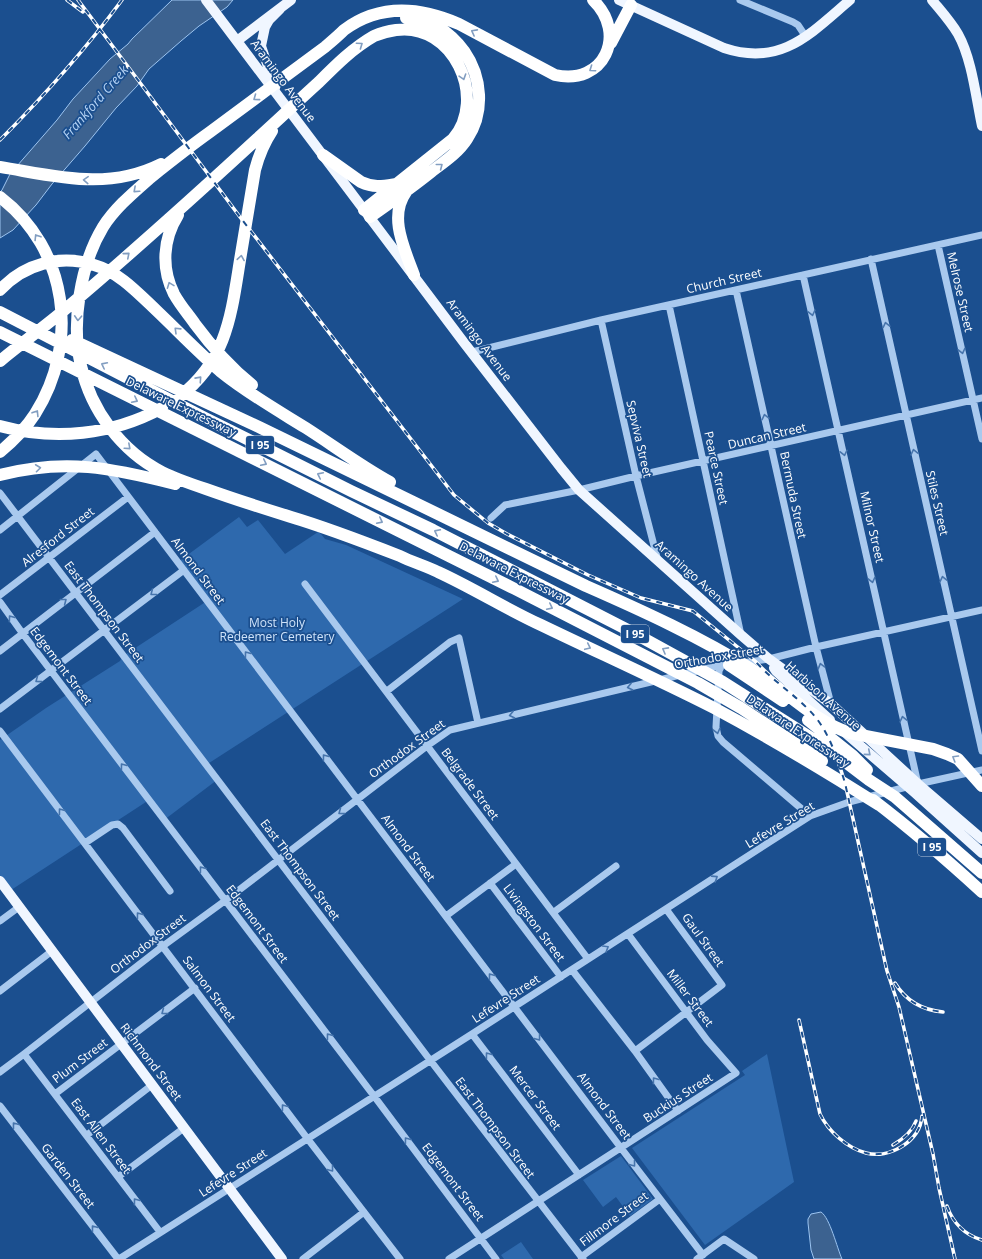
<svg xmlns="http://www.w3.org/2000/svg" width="982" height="1259" font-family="'Open Sans',sans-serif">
<rect width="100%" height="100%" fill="#1b4f8f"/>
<path fill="#2e69ad" d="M239,517L247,527L258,520L285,554L318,532L321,534L325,539L346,545L463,599L206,765L217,780L164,820L149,800L8,892L0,881V740L46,708L120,661L123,656L207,601L178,562Z
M767,1054L794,1182L705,1245L632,1148L745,1075L742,1071Z
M621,1156L653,1199L630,1216L616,1197L603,1207L583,1180Z
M521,1242L533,1259H504L501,1255Z"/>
<path fill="#3c6290" stroke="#9cc4f0" d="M172,0H233L227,7L199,26L181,41L149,69L137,86L116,108L85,146L52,184L36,205L13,230L0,238V192L2,190L10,174L57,120L73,99L110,59L128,44L132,39Z
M821,1212C830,1218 837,1248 842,1259H814L811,1250L808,1223V1219L811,1214Z"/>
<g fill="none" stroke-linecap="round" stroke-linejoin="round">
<path stroke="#a9c9ee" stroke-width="7" d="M740,0L793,22L798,25L806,37
M938,245L982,439
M871,259L982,751
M803,275L918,784
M736,290L816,647L831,704
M669,305L741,635
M601,320L636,476L658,561
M472,352L601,320L982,235
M0,493L430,1060L583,1259
M491,518L505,505L579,490L636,476L982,398
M0,530L96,454L621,1148L703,1255
M305,584L588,959
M0,595L128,497
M0,602L23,634L374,1096L496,1259
M0,651L155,532
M742,663L769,659L816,647L982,610
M722,665L719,671L716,727L718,736L723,742L810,816
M387,691L450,642L459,638L478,723
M0,709L184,570
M0,731L307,1138L400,1259
M85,843L112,825L118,824L123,828L170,891
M490,883L561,977
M554,912L616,866
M446,916L516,864
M0,921L19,907
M572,970L635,1051L678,1111
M0,991L52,951
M472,1034L579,1175
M635,1051L722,985L666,909
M24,1054L160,1232
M0,1072L24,1054L163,946L226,900L427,746L450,730L722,665L732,664
M55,1094L195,988
M0,1106L118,1259
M87,1135L152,1085
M118,1177L184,1128
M581,1257L660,1199
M119,1259L472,1034L810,816L849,802L918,784L982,770
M303,1259L364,1212
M449,1259L736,1073L707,1040L628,934
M697,1259L724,1239L754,1259"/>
<path stroke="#f0f6ff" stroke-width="10" d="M206,0L465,344L561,468L579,490L741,635L769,659L831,704L918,784L982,839
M619,0L724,48C781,67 810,34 850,0
M932,0C941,11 951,22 958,34C972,59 976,98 982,126
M237,41L291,0
M275,88L261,46L265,27L269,20L280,9
M774,668L776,671L830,720
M842,730L914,792L982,853
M0,881L282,1259"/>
<path stroke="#fff" stroke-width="12" d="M593,0C628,34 604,86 555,75L459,24C420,7 380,3 344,30C338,36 332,41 325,47C287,75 248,104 210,132C189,147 170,162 150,178C133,193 115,208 103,227C80,265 71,324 81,366C91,410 121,451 162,472C176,479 191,484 206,489C234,499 262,508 291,517C328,528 364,542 400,556C412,562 426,566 438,572C473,588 506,609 541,625C599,653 657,679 714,708C770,738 825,771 879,805
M611,43L631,5
M323,155L361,182C374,188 383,186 396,184
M0,167C56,176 107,191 161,164
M406,192C388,217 405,250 414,275
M0,197C68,249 80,343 35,414C26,428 13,441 0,452
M178,215C163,239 161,268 174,294C180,305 188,314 195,324C212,347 230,367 252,385
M370,217C391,202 411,188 431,172C444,162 458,153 467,139C485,112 482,77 464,51C450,32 430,18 406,18
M0,290C24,264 60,254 94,265C119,272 138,293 157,311C178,331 198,352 220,371C247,393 277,410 306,428C334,446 361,466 390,482
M0,312L205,418L351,491L433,530L630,631L723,682L827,748L869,780L895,797L982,873
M0,332L515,589L698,683L741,708L822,761
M72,340L261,428L586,586C643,611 700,637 753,670C785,690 813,721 850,733L933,749L947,754L958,759L982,786
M0,361C23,342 47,325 69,306C133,252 195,196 257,139C278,120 298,101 319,82C336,65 353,48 374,36C381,33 389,31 396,30C453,22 488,98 453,139L364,210
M179,397C227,360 231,316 240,260C245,230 250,200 255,170C259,155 264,143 272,131
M0,426C55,441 112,435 162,408
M0,475C65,458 112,468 175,484
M729,665L783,701
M808,720L853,756L867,770
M873,800C911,829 947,860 982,892"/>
<defs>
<path id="rail" d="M67,0L83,12
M78,0L141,84L240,217L454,495L488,523L507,534L588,575L641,598L693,611L755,661C771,679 791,692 808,709C828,728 837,757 845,783L887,971L899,1007L933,1154L939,1188L955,1259
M0,140C44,96 85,50 122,0
M895,983C906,1001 922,1010 943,1012
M799,1020L820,1114C828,1131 847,1148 866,1153C889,1159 920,1142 922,1116
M893,1145C903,1139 912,1132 916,1121
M947,1206C953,1223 965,1235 982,1240"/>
</defs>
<use href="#rail" stroke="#fff" stroke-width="3.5"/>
<use href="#rail" stroke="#1b4f8f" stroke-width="2" stroke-dasharray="6" stroke-linecap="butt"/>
</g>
<defs><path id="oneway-chevron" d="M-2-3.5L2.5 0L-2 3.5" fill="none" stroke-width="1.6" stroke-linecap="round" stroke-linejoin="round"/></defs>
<g stroke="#829ec1">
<use href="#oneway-chevron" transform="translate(474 32) rotate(-152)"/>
<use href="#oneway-chevron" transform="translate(360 45) rotate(-35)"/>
<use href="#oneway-chevron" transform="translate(592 69) rotate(145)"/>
<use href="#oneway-chevron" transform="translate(463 77) rotate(72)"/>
<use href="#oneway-chevron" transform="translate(256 98) rotate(144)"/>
<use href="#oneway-chevron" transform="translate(440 166) rotate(-38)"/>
<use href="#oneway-chevron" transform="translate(86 180) rotate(-177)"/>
<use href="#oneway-chevron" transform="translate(136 190) rotate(138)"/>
<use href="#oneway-chevron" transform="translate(37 237) rotate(-122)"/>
<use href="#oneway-chevron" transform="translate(127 255) rotate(-41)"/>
<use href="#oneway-chevron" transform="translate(241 258) rotate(-81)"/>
<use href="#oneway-chevron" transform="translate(170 285) rotate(-111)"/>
<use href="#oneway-chevron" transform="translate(78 318) rotate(93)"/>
<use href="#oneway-chevron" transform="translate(177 330) rotate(-136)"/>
<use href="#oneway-chevron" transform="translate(104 365) rotate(-153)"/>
<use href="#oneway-chevron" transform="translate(199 379) rotate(-48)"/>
<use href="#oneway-chevron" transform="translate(135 400) rotate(27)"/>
<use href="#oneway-chevron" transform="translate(36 413) rotate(-58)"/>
<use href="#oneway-chevron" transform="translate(128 447) rotate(42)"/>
<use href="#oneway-chevron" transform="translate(264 463) rotate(26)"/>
<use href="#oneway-chevron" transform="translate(38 468) rotate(-7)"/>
<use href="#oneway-chevron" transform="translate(320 475) rotate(-154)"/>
<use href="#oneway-chevron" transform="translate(380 521) rotate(27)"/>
<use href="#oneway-chevron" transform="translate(437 532) rotate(-153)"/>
<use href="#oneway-chevron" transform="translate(496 580) rotate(27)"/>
<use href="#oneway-chevron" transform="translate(550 607) rotate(27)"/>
<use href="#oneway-chevron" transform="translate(588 647) rotate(25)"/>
<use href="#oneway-chevron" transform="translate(665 650) rotate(-151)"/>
<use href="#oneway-chevron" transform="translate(955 758) rotate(-149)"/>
</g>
<g stroke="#4674ac">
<use href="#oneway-chevron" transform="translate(812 313) rotate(77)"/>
<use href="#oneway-chevron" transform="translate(886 325) rotate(-103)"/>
<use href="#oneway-chevron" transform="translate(962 351) rotate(77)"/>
<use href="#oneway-chevron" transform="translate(765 417) rotate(-103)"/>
<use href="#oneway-chevron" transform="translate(914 452) rotate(-103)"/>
<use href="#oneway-chevron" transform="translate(844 453) rotate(77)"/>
<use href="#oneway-chevron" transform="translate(943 579) rotate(-103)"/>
<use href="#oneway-chevron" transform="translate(872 580) rotate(77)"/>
<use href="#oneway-chevron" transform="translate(153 593) rotate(142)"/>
<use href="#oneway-chevron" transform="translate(64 601) rotate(-38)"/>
<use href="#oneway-chevron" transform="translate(11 618) rotate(-126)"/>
<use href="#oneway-chevron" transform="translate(247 654) rotate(-127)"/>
<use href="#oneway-chevron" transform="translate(821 666) rotate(-105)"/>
<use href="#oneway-chevron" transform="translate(38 680) rotate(143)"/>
<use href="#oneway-chevron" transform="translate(630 687) rotate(167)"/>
<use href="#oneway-chevron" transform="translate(512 715) rotate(167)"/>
<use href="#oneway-chevron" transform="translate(903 719) rotate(-103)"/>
<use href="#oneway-chevron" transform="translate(717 731) rotate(76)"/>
<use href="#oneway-chevron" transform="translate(325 757) rotate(-127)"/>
<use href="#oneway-chevron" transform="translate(123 766) rotate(-127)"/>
<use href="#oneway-chevron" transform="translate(61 811) rotate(-127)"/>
<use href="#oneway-chevron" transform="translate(341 812) rotate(143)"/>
<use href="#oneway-chevron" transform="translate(202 869) rotate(-127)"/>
<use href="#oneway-chevron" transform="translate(715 878) rotate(-33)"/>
<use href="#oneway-chevron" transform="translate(139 915) rotate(-127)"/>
<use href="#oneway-chevron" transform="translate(606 948) rotate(-31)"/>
<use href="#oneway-chevron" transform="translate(491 976) rotate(-127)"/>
<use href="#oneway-chevron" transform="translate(164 1012) rotate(143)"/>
<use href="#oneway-chevron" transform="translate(329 1036) rotate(-127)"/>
<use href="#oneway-chevron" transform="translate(538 1038) rotate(53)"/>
<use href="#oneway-chevron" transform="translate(488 1055) rotate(-127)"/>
<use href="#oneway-chevron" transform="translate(655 1080) rotate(-126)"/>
<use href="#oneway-chevron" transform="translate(284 1107) rotate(-127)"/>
<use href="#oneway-chevron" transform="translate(15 1125) rotate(-128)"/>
<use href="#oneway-chevron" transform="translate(407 1140) rotate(-127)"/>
<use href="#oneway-chevron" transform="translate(633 1164) rotate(52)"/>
<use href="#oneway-chevron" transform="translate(331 1169) rotate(52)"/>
<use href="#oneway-chevron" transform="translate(136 1201) rotate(-127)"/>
<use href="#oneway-chevron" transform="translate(94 1228) rotate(-128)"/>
</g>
<use stroke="#7b9ac1" href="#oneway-chevron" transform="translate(868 753) rotate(40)"/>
<g text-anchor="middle" stroke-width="3.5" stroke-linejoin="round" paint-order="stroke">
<g fill="#1b4f8f" stroke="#bbcadd" stroke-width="1">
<rect x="246" y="436" width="28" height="18" rx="3"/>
<rect x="621" y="625" width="28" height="18" rx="3"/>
<rect x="918" y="838" width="28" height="18" rx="3"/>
</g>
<g font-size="11" font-weight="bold" fill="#fff">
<text x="260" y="449">I 95</text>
<text x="635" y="638">I 95</text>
<text x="932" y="851">I 95</text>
</g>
<g font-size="12" fill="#fff" stroke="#1b4f8f">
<text transform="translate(283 81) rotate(53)" y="4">Aramingo Avenue</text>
<text transform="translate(724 281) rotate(-13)" y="4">Church Street</text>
<text transform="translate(960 292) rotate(77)" y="4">Melrose Street</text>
<text transform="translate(479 340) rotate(53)" y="4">Aramingo Avenue</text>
<text transform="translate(181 407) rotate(26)" y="4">Delaware Expressway</text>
<text transform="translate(767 436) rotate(-13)" y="4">Duncan Street</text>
<text transform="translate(639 439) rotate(77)" y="4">Sepviva Street</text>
<text transform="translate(716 468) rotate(78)" y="4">Pearce Street</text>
<text transform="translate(793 495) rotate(78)" y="4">Bermuda Street</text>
<text transform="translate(937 503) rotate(77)" y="4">Stiles Street</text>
<text transform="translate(872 527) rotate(77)" y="4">Milnor Street</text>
<text transform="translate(58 537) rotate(-38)" y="4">Alresford Street</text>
<text transform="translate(198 571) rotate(53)" y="4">Almond Street</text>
<text transform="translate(514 573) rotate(27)" y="4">Delaware Expressway</text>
<text transform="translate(694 576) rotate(42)" y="4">Aramingo Avenue</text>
<text transform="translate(104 612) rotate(53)" y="4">East Thompson Street</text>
<text transform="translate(719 657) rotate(-10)" y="4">Orthodox Street</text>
<text transform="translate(61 666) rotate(53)" y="4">Edgemont Street</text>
<text transform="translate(823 696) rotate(42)" y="4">Harbison Avenue</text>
<text transform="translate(798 731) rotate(34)" y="4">Delaware Expressway</text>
<text transform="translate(407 749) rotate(-36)" y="4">Orthodox Street</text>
<text transform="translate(470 784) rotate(53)" y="4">Belgrade Street</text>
<text transform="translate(780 825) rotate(-31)" y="4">Lefevre Street</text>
<text transform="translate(408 848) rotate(53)" y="4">Almond Street</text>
<text transform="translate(300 870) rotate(53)" y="4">East Thompson Street</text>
<text transform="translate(534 923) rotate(53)" y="4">Livingston Street</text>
<text transform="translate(257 924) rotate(53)" y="4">Edgemont Street</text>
<text transform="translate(703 940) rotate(54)" y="4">Gaul Street</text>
<text transform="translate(148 944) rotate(-37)" y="4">Orthodox Street</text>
<text transform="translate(209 989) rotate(53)" y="4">Salmon Street</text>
<text transform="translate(690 998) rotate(53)" y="4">Miller Street</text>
<text transform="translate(506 999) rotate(-33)" y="4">Lefevre Street</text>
<text transform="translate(80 1061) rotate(-37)" y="4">Plum Street</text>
<text transform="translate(151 1062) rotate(53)" y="4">Richmond Street</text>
<text transform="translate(535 1098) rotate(53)" y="4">Mercer Street</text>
<text transform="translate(678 1098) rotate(-33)" y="4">Buckius Street</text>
<text transform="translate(604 1106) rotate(53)" y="4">Almond Street</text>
<text transform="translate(495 1128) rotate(53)" y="4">East Thompson Street</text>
<text transform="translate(101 1136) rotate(53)" y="4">East Allen Street</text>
<text transform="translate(233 1173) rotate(-33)" y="4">Lefevre Street</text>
<text transform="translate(68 1176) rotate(52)" y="4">Garden Street</text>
<text transform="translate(453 1182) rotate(53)" y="4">Edgemont Street</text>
<text transform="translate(614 1219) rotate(-37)" y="4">Fillmore Street</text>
</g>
<g font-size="12" fill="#cfe3fa" stroke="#1b4f8f">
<text x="277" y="627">Most Holy<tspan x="277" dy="14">Redeemer Cemetery</tspan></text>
</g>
<g font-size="13" font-style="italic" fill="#b5d3f5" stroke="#1b4f8f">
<text transform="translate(95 102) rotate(-49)" y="5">Frankford Creek</text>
</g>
</g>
</svg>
